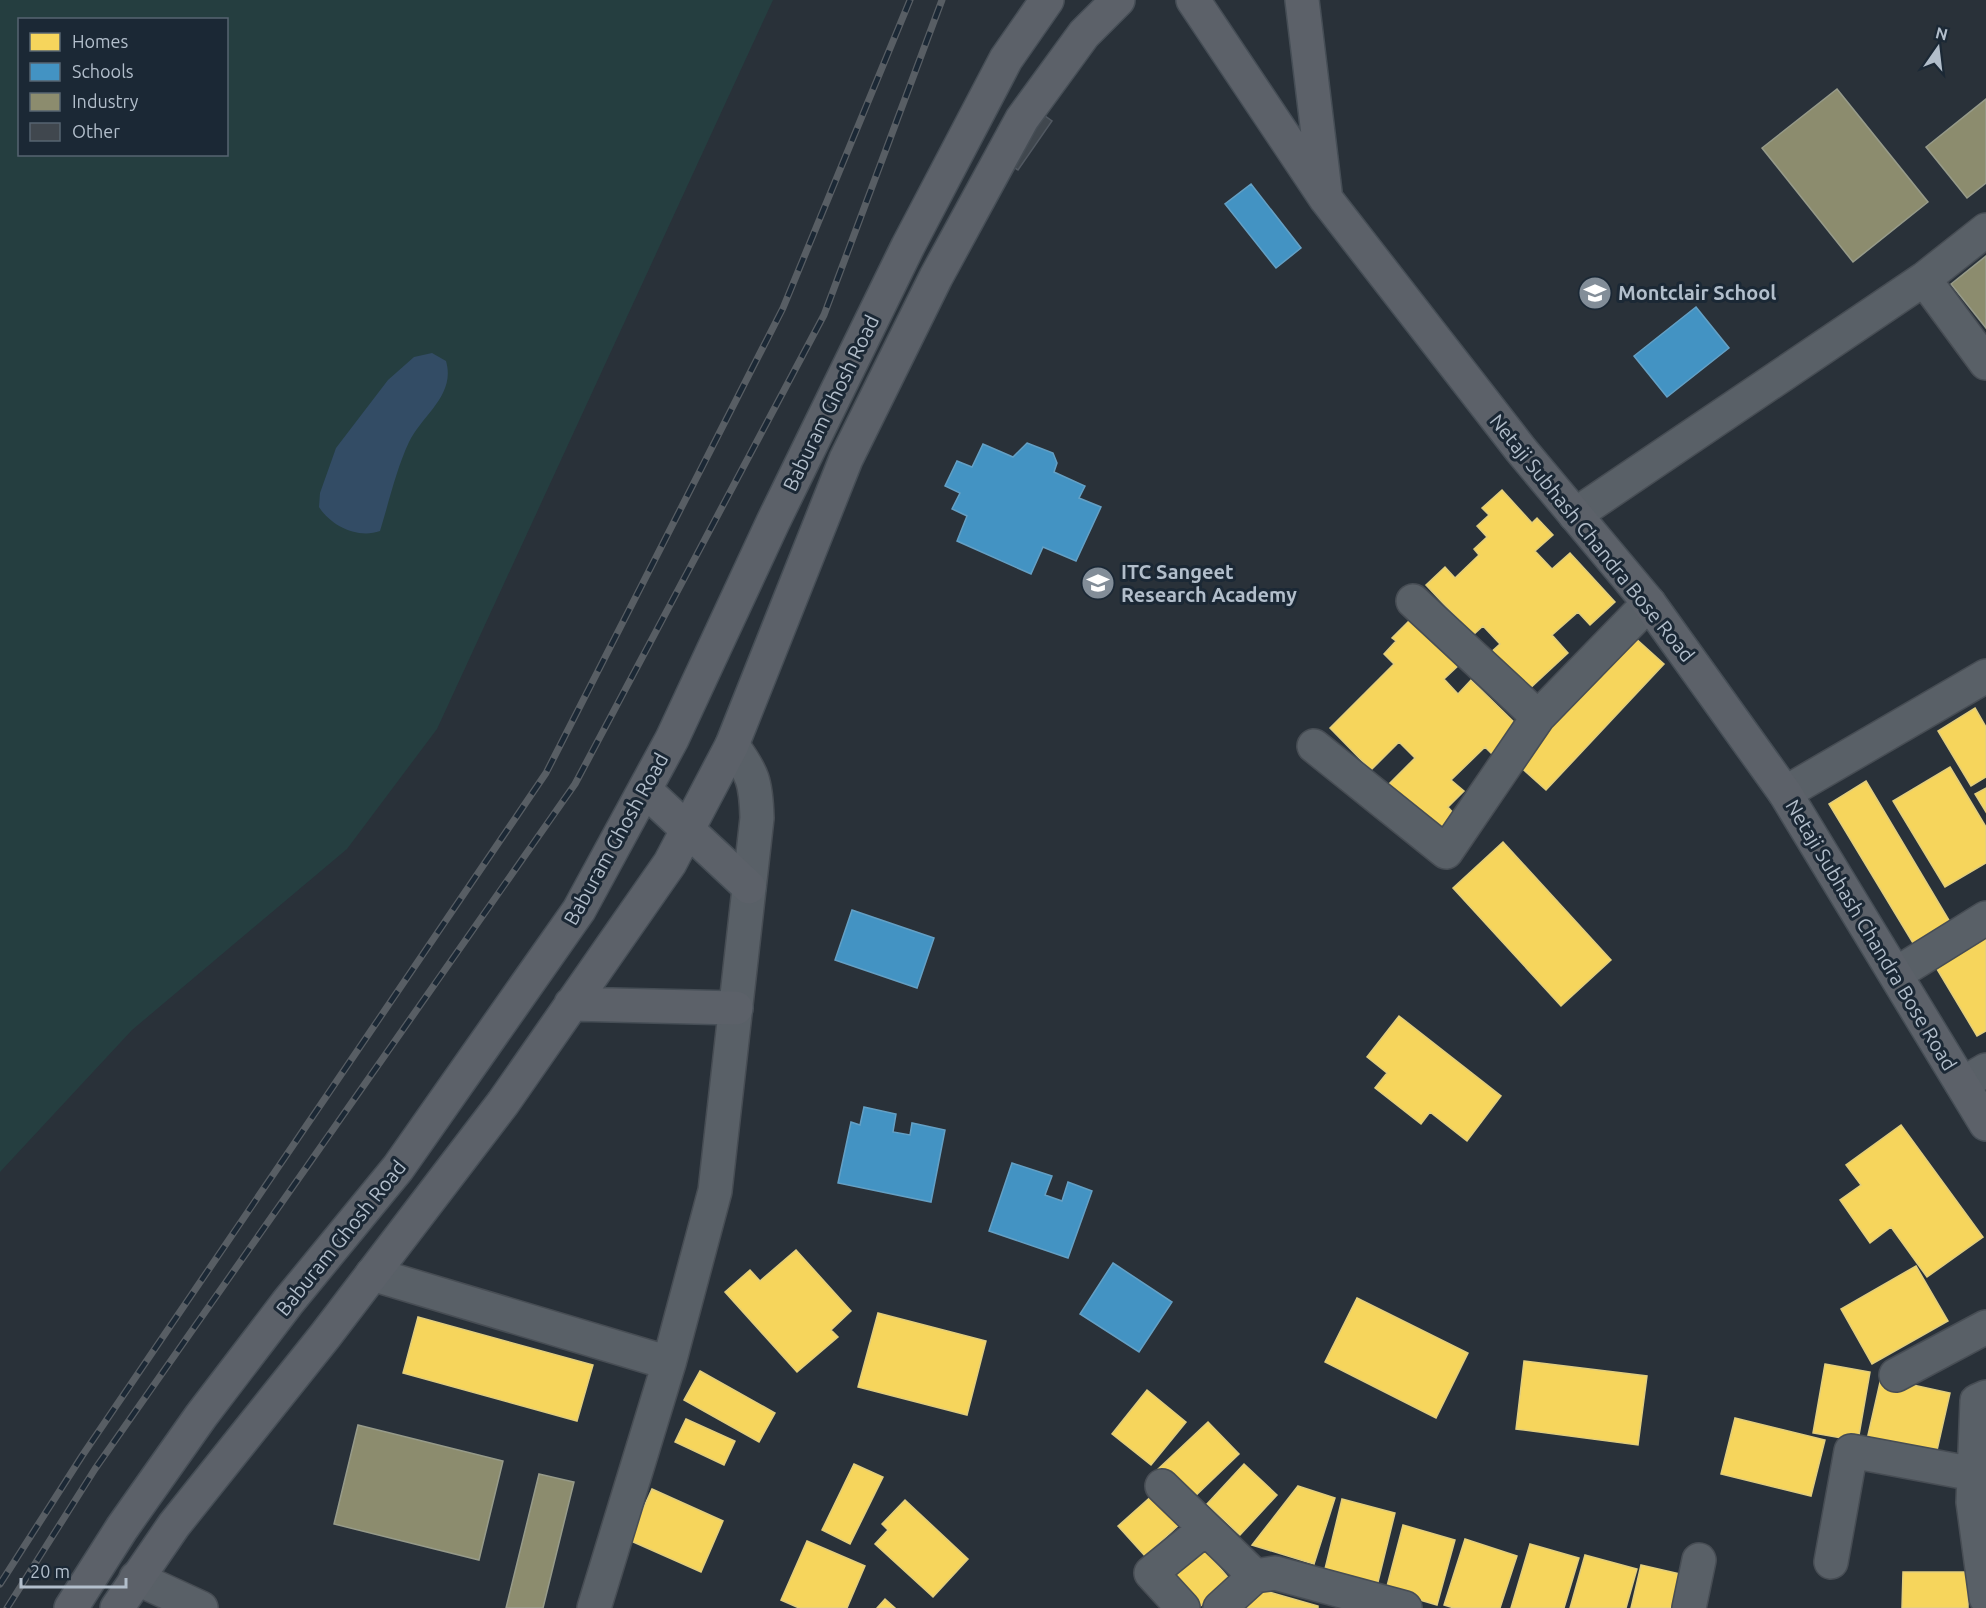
<svg xmlns="http://www.w3.org/2000/svg" width="1986" height="1608" font-family="Ubuntu,sans-serif">
<rect width="100%" height="100%" fill="#293139"/>
<path fill="#253e40" fill-rule="evenodd" d="M0,0H773L437,729L347,849L132,1030L0,1172ZM20,20H226V154H20Z"/>
<path fill="#334c65" d="M432,353L446,361C456,395 422,415 409,442C396,470 389,502 380,531C358,539 331,526 319,507L320,493L336,448L388,380L414,357Z"/>
<path fill="#f6d55c" stroke="#e2ce7d" stroke-width="1.5" d="M1502,490L1532,523L1537,518L1553,535L1535,551L1552,569L1570,553L1615,602L1590,625L1578,612L1552,635L1568,653L1525,693L1489,654L1500,644L1483,626L1473,635L1426,585L1445,567L1455,578L1479,555L1474,549L1487,537L1477,526L1489,515L1482,508Z
M1413,617L1460,664L1444,679L1458,694L1471,680L1519,727L1492,754L1485,747L1451,780L1464,791L1448,807L1454,814L1435,833L1387,786L1415,758L1399,742L1371,770L1330,728L1394,664L1384,654L1396,641L1392,638Z
M1633,636L1664,664L1546,790L1515,762Z
M1975,708L1986,727V777L1971,786L1938,731Z
M1950,767L1986,827V863L1945,887L1893,801Z
M1866,781L1953,927L1916,948L1829,804Z
M1986,788V812L1975,794Z
M1503,842L1611,960L1561,1006L1453,888Z
M1986,932V1031L1977,1036L1931,959Z
M1399,1016L1501,1096L1467,1141L1430,1112L1421,1124L1375,1088L1387,1073L1367,1057Z
M1901,1125L1983,1237L1927,1277L1891,1227L1870,1243L1840,1200L1861,1185L1846,1165Z
M796,1250L851,1311L831,1330L838,1337L797,1372L725,1292L750,1270L760,1281Z
M1916,1266L1948,1321L1872,1364L1841,1309Z
M1357,1298L1468,1353L1436,1418L1325,1362Z
M878,1313L986,1341L967,1415L858,1387Z
M418,1317L593,1365L577,1421L403,1373Z
M1524,1361L1647,1376L1638,1445L1516,1429Z
M1825,1364L1870,1372L1858,1441L1813,1433Z
M700,1371L775,1413L759,1442L684,1400Z
M1881,1378L1950,1393L1935,1459L1866,1444Z
M1147,1390L1186,1422L1151,1465L1112,1434Z
M1735,1418L1825,1440L1811,1496L1721,1474Z
M686,1419L735,1441L724,1465L675,1442Z
M1208,1422L1239,1454L1188,1503L1156,1471Z
M854,1464L883,1477L850,1544L822,1530Z
M1244,1464L1277,1495L1240,1535L1207,1504Z
M1298,1486L1335,1498L1314,1564L1252,1545Z
M652,1489L723,1521L701,1572L629,1540Z
M1155,1493L1182,1522L1145,1556L1118,1526Z
M1342,1499L1395,1513L1377,1586L1324,1573Z
M905,1500L968,1559L933,1597L875,1544L888,1530L882,1524Z
M1403,1525L1455,1540L1437,1605L1386,1590Z
M1465,1539L1517,1556L1500,1608H1454L1444,1605Z
M807,1541L865,1566L847,1608H799L781,1600Z
M1197,1541L1231,1581L1198,1608L1161,1572Z
M1530,1544L1579,1558L1564,1608H1511Z
M1585,1555L1637,1569L1626,1608H1570Z
M1641,1565L1689,1576L1681,1608H1631Z
M1903,1572H1968V1608H1902Z
M1252,1587L1318,1606V1608H1235Z
M885,1599L895,1608H877Z"/>
<path fill="#4393c3" stroke="#64a0c5" stroke-width="1.5" d="M1251,184L1301,248L1276,268L1225,204Z
M1696,307L1729,348L1667,397L1634,356Z
M1027,443L1053,453L1057,463L1054,472L1085,486L1079,498L1101,507L1076,561L1043,547L1031,574L957,541L967,516L952,509L960,493L945,486L957,461L972,467L983,444L1013,457Z
M852,910L934,938L917,988L835,960Z
M864,1107L896,1114L893,1132L910,1135L912,1123L945,1130L931,1202L838,1183L851,1122L860,1125Z
M1012,1163L1052,1176L1045,1195L1062,1201L1068,1182L1092,1191L1068,1258L989,1231Z
M1113,1263L1172,1302L1139,1352L1080,1314Z"/>
<path fill="#8c8c6e" stroke="#979b8a" stroke-width="1.5" d="M1837,89L1928,202L1853,262L1762,148Z
M1986,99V183L1967,198L1926,147Z
M1986,256V328L1951,284Z
M358,1425L503,1461L479,1560L334,1524Z
M539,1474L574,1482L543,1608H506Z"/>
<path fill="#40474e" stroke="#515861" stroke-width="1.5" d="M1041,113L1052,121L1018,170L1006,162Z"/>
<g fill="none" stroke-linecap="round" stroke-linejoin="round">
<defs>
<path id="minor" d="M1924,279L1986,363
M1575,515L1924,279L1986,230
M1413,601L1538,717
M1314,746L1446,852L1538,717L1649,603
M1785,793L1986,676
M1896,974L1986,918
M1962,1084L1986,1070
M372,1274L669,1363
M1896,1375L1986,1327
M1986,1397L1977,1401L1973,1502L1986,1598
M1162,1486L1255,1576
M1831,1562L1851,1451L1974,1474
M136,1578L201,1608
M594,1608L669,1363L715,1191L757,818C756,782 753,774 732,745
M1183,1608L1151,1573L1205,1529
M1220,1608L1255,1576L1275,1573L1405,1608
M1689,1608L1699,1560"/>
<path id="major" d="M1193,0L1326,199L1521,450L1649,603L1785,793L1986,1124
M1302,0L1325,192
M645,790L749,887
M571,1004L736,1008
M71,1608L122,1528L201,1416L288,1302L398,1168L579,910L672,739L773,522L908,246L1006,59L1047,0
M117,1608L174,1525L325,1336L503,1103L670,863L732,745L846,459L936,277L1022,119L1084,34L1118,0"/>
</defs>
<use href="#minor" stroke="#474d54" stroke-width="36"/>
<use href="#major" stroke="#464e56" stroke-width="36"/>
<use href="#minor" stroke="#596067" stroke-width="33"/>
<use href="#major" stroke="#5c6169" stroke-width="33"/>
<defs>
<path id="rail" d="M0,1584L82,1456L546,773L783,308L910,0
M7,1608L95,1469L575,784L824,315L942,0"/>
</defs>
<use href="#rail" stroke="#585e64" stroke-width="7"/>
<use href="#rail" stroke="#1b2835" stroke-width="4.5" stroke-dasharray="14" stroke-linecap="butt"/>
</g>
<defs>
<symbol id="school-disc" viewBox="-11 -11 22 22"><circle r="9.5" fill="#828d98" stroke="#1b2835"/><path d="M0-5L7-2L0 1L-7-2ZM-4 1L0 2.5L4 1V4Q0 6-4 4Z" fill="#fff"/></symbol>
<symbol id="university-disc" viewBox="-11 -11 22 22"><circle r="9.5" fill="#828d98" stroke="#1b2835"/><path d="M0-5L7-2L0 1L-7-2ZM-4 1L0 2.5L4 1V4Q0 6-4 4Z" fill="#fff"/></symbol>
</defs>
<g fill-rule="evenodd">
<use href="#school-disc" x="1576" y="274" width="38" height="38"/>
<use href="#university-disc" x="1079" y="564" width="38" height="38"/>
</g>
<g text-anchor="middle" stroke-width="6" stroke-linejoin="round" paint-order="stroke">
<g font-size="20" font-weight="bold" fill="#b2becb" stroke="#1b2835" text-anchor="start">
<text x="1618" y="300">Montclair School</text>
<text x="1121" y="579">ITC Sangeet<tspan x="1121" dy="23">Research Academy</tspan></text>
</g>
<g font-size="20" fill="#b2becb" stroke="#1b2835">
<text transform="translate(831 403) rotate(-64)" y="7">Baburam Ghosh Road</text>
<text transform="translate(1592 538) rotate(51)" y="7">Netaji Subhash Chandra Bose Road</text>
<text transform="translate(616 839) rotate(-61)" y="7">Baburam Ghosh Road</text>
<text transform="translate(1871 935) rotate(59)" y="7">Netaji Subhash Chandra Bose Road</text>
<text transform="translate(341 1238) rotate(-51)" y="7">Baburam Ghosh Road</text>
</g>
</g>
<rect x="18" y="18" width="210" height="138" fill="#1b2835" stroke="#576471" stroke-width="1.5"/>
<rect x="30" y="33" width="30" height="18" fill="#f6d55c" stroke="#576471" stroke-width="1.5"/>
<text x="72" y="48" font-size="18" fill="#b2becb">Homes</text>
<rect x="30" y="63" width="30" height="18" fill="#4393c3" stroke="#576471" stroke-width="1.5"/>
<text x="72" y="78" font-size="18" fill="#b2becb">Schools</text>
<rect x="30" y="93" width="30" height="18" fill="#8c8c6e" stroke="#576471" stroke-width="1.5"/>
<text x="72" y="108" font-size="18" fill="#b2becb">Industry</text>
<rect x="30" y="123" width="30" height="18" fill="#40474e" stroke="#576471" stroke-width="1.5"/>
<text x="72" y="138" font-size="18" fill="#b2becb">Other</text>
<g transform="translate(1938 48) rotate(14)" stroke="#1b2835" stroke-width="4.5" paint-order="stroke">
<path d="M0-4.5L10 22L0 15L-10 22Z" fill="#b2becb"/>
<text y="-9" font-size="16" font-weight="bold" text-anchor="middle" fill="#b2becb">N</text>
</g>
<path d="M21 1578v9h105v-9" fill="none" stroke="#b2becb" stroke-width="3"/>
<text x="30" y="1578" font-size="18" fill="#b2becb" stroke="#1b2835" stroke-width="4.5" paint-order="stroke">20 m</text>
</svg>
